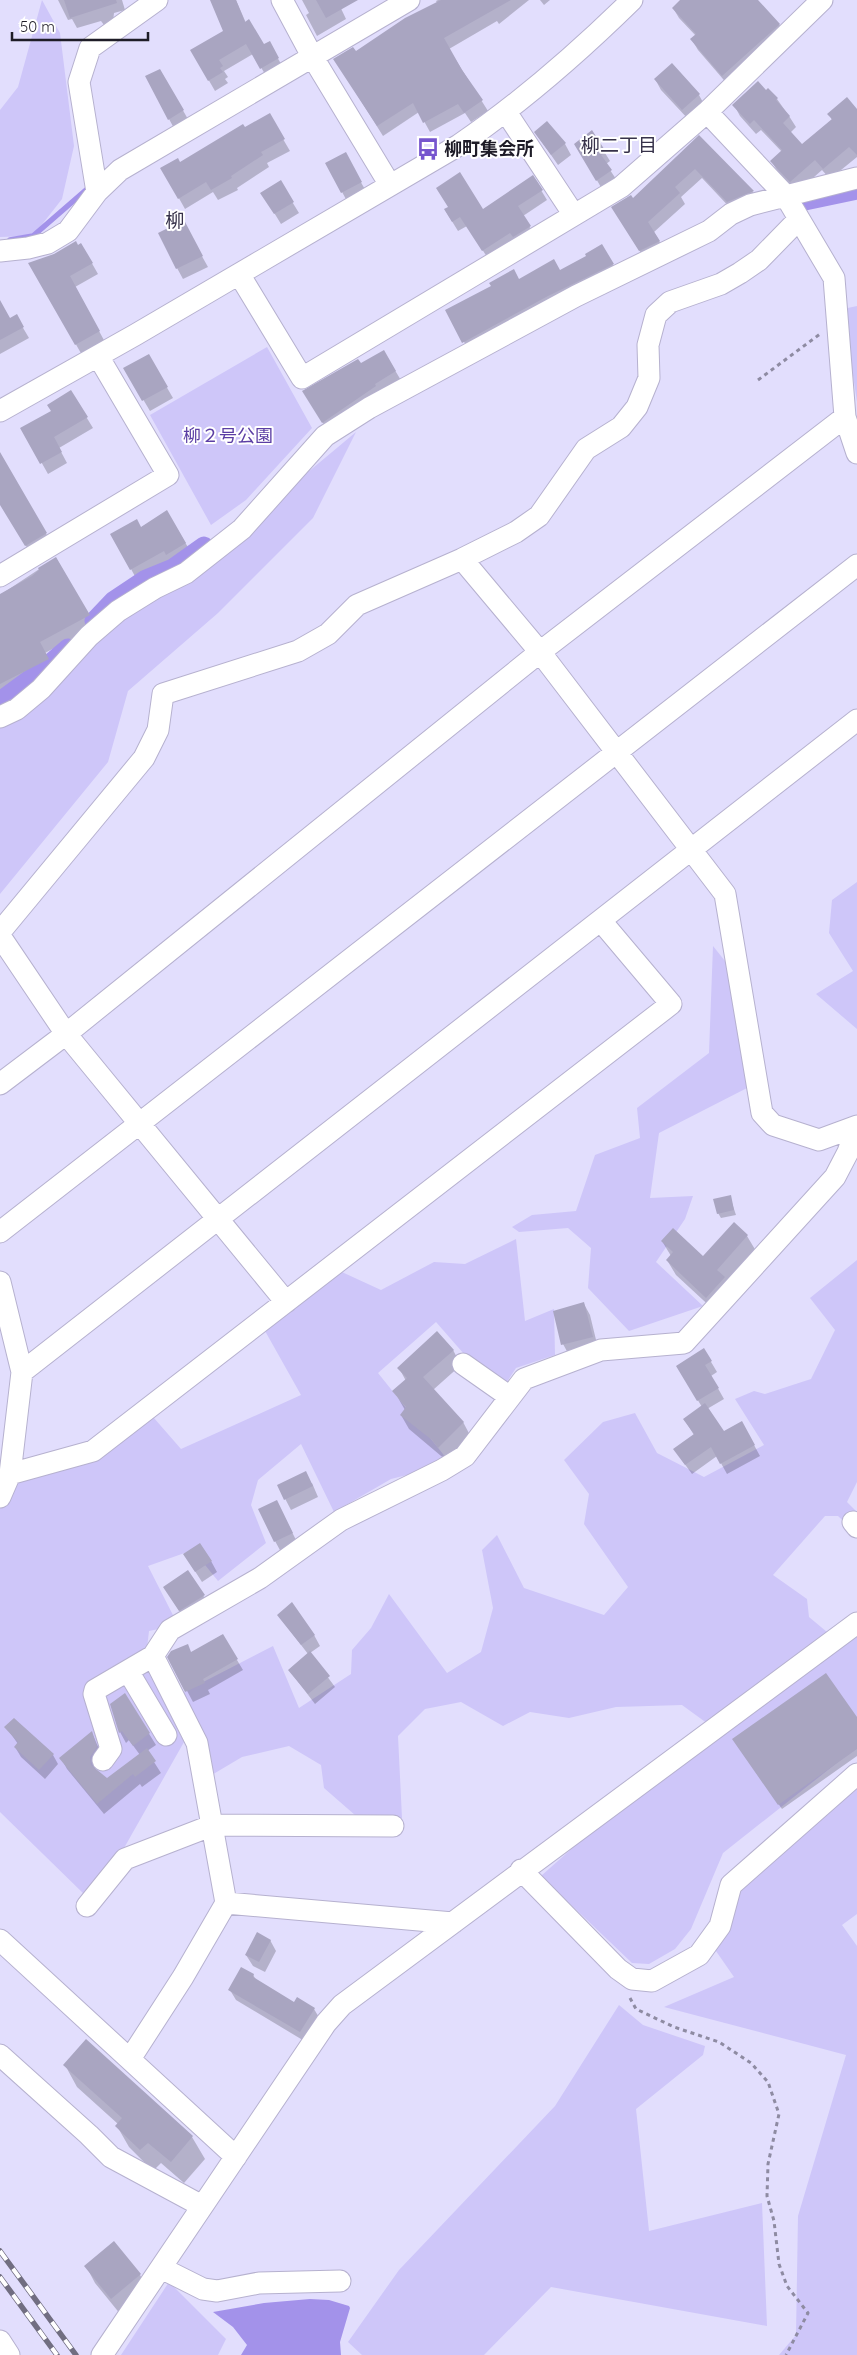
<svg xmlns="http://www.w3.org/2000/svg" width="857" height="2355" font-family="Quicksand,'Noto Sans JP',sans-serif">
<rect width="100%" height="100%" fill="#e2defd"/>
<path fill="#cec6f9" d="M42,0L60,33L74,146L62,199L33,236L0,237V110L18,87Z
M857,306V402L843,309Z
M267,347L312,428L246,500L211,525L150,415Z
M356,432L313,518L218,613L128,691L108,762L0,894V715L108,619L210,554Z
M857,882V1029L816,994L853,971L829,933L832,900Z
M713,946L729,966L749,1087L659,1133L650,1198L693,1196L685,1219L656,1262L703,1306L629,1331L588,1288L591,1248L568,1228L519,1232L512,1227L532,1215L576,1211L595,1155L640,1138L637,1108L709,1053Z
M516,1239L525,1321L554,1309L555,1355L516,1368L499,1394L436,1322L378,1373L451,1464L391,1479L334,1512L301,1444L258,1480L251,1505L266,1543L218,1581L193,1550L148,1566L178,1625L149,1631L145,1665L184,1742L115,1864L87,1897L0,1812V1496L10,1474L95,1462L147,1410L181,1449L301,1395L260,1322L331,1267L381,1290L434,1262L465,1264Z
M857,1260V1482L847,1502L857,1512V1534L838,1516H825L773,1575L807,1599L809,1617L827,1632L715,1729L682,1705L616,1707L569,1718L530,1712L503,1726L461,1702L425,1709L398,1736L402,1818L371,1829L324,1788L321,1765L289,1746L242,1757L205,1779L178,1695L273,1646L299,1708L351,1674L352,1650L371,1628L389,1594L447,1673L481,1652L493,1608L482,1550L497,1535L524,1588L604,1615L628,1587L584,1524L589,1494L564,1460L603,1422L635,1413L657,1453L704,1477L764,1445L735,1399L754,1391L765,1394L811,1379L835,1330L810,1298Z
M857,1631V1747L723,1853L691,1929L675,1949L649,1964L632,1963L541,1876L586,1836Z
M857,1788V1914L842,1925L857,1946V2355H779L796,2335L798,2216L846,2055L664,2007L734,1977L709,1941L730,1888Z
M619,2005L643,2025L705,2046L703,2055L636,2109L649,2231L762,2203L767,2326L551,2287L484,2355H362L348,2342L399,2270L555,2106Z
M169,2282L226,2339L218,2355H121Z"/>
<path fill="#a392ea" d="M310,2299L329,2300L349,2306L350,2308L340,2342L341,2355H241L247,2345L233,2327L213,2312L264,2303Z"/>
<path fill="#0003" d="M58,0H122L125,10L114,13L113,22L104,25L101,21L77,28L72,19L68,20Z
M211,0H236L246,23L263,46L269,43L284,69L268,79L253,54L224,71L228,77L225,79L228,83L215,91L192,51L224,32Z
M302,0H337L346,19L317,36L306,15L309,13Z
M438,0H529L499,24L497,21L449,49L488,111L471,122L465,113L430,132L419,112L383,136L341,69L355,53L437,3L436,1Z
M540,0H550L544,5Z
M681,0H757L779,24L785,35L729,86L698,50L692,40L696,36L679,18L673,8Z
M160,70L189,121L175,130L169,119Z
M655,79L699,95L705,106L689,120L661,90Z
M766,92L777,99L789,116L796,127L790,133L802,145L832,120L829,114L857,111V157L830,179L822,170L797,192L778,172L772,162L782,152L761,130L756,134L740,116L734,105Z
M269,115L290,151L267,163L269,167L237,188L238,190L218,200L213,192L185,209L162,168L180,164Z
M535,132L565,144L571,155L558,165Z
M592,132L610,161L606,164L616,179L602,189L576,144Z
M699,137L753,192L759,202L734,212L702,178L681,197L685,204L654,232L665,251L646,261L619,218L633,199Z
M345,154L367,193L348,203L327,164Z
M533,177L547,200L523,216L535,236L489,260L467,226L458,231L445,210L449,208L483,210Z
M280,182L299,213L281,224L262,193Z
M189,233L208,267L183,279L177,268Z
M81,244L98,274L75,287L105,342L82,355L30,264Z
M601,245L619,275L470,353L447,310L519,280L560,272L588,256Z
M0,302L10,319L16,316L29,338L0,354Z
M384,352L402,382L329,433L304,391L361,365Z
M148,355L173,398L150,411L125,369Z
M71,392L93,428L59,448L67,463L48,474L22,428L52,412Z
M0,454L52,544L32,556L0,502Z
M167,512L192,554L173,565L171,561L137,580L112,534L140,528Z
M56,558L95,626L45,653L54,670L14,691L15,694L0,703V595Z
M730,1197L736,1215L721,1218L718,1213Z
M734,1224L747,1236L756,1251L716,1312L676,1275L667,1260L671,1256L662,1241L703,1258Z
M584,1304L590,1315L598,1348L569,1355L563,1344Z
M453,1350L461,1365L433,1390L463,1422L471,1437L447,1461L409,1429L401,1415L405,1410L394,1391L406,1381L399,1368Z
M704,1350L717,1372L711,1376L724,1399L707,1409L724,1433L742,1423L760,1456L727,1474L717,1456L692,1474L681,1459L694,1435L684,1419L702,1407L677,1366Z
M312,1483L318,1497L291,1510L278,1485Z
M282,1512L298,1544L281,1552L275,1541Z
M211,1561L217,1572L202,1582L191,1565Z
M187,1571L210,1606L186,1621L171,1598Z
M278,1615L314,1635L320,1646L310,1653L335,1687L315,1704L289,1670L308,1654Z
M222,1635L243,1670L208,1690L210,1694L193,1702L169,1657L192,1653Z
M125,1695L156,1745L147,1751L161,1773L142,1787L140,1784L104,1814L67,1769L61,1758L92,1733L103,1758L95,1769L107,1780L140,1755L129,1740L126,1743L120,1732L112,1705Z
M857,1719V1756L782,1809L737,1745Z
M6,1727L53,1755L58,1764L45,1779L21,1757L15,1747L18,1744Z
M270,1940L276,1951L265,1972L253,1966L246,1955Z
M253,1975L257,1981L295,2004L314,2009L320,2019L306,2042L236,2000L230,1990Z
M86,2041L192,2137L205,2159L184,2183L161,2163L153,2171L129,2147L117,2126L118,2124L77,2087L65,2065Z
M114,2243L140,2275L149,2291L121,2315L95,2283L86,2266Z"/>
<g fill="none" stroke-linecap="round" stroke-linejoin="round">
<path stroke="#a392ea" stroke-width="5.5" d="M10,240L33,236L86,190"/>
<path stroke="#a392ea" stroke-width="19" d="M805,201L857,190
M94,621L113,601L146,579L173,568L204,546
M0,701L41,671L68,648"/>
</g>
<path fill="#a9a5c1" d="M64,0H116L117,3L70,18Z
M210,0H236L245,22L249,19L264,44L270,41L279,58L260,69L246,44L219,60L223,66L220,68L223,72L208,81L190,50L223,31Z
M316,0H358L326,18Z
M441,0H511L444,38L462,70L483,100L464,113L458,104L423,123L413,103L377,126L333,59L353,47L356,51L405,18Z
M680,0H758L780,24L722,76L690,39L696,34L672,8Z
M672,63L700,94L682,110L654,79Z
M160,69L184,110L168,120L145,76Z
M758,81L766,90L768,88L778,98L776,100L790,116L783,123L802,144L832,119L827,114L847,97L857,109V155L849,147L823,169L815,160L790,182L770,161L782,150L754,120L750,124L732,105Z
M270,113L285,139L261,152L263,155L231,176L232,178L211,190L206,182L178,199L160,168L178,158L180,162L243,124L245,127Z
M547,121L566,143L551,155L534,132Z
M592,130L606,152L601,155L612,170L596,181L574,144Z
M699,135L754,191L727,202L695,169L675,187L680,193L648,222L660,241L639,251L611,207L631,195L633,198Z
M346,152L362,182L341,193L325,163Z
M460,172L483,209L533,175L543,190L518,206L531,226L513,237L510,233L482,251L460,217L452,222L444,209L448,207L436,188Z
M281,180L294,202L274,214L260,193Z
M184,220L203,256L176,269L158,233Z
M76,241L78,245L81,243L93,263L70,276L100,331L75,345L28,263L54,254Z
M602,244L614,264L548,296L462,343L445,310L491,286L489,283L514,269L519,279L554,259L560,270L586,256L585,254Z
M0,300L10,318L17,314L24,327L0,340Z
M384,350L396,371L375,384L376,386L322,423L302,391L358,359L361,363Z
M149,354L168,387L142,401L123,368Z
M71,390L88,417L54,437L62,452L40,464L20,428L51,411L47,405Z
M0,452L47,533L25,546L0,505Z
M167,510L186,543L166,555L164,551L130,570L110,534L137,519L141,527Z
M56,557L90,615L40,642L49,659L0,684V594L32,576L39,570L38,568Z
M731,1195L734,1210L717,1214L713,1199Z
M734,1222L748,1235L717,1270L725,1277L706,1298L666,1260L673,1252L661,1241L673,1228L703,1256Z
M584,1302L593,1337L561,1345L553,1311Z
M437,1331L454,1350L423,1377L464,1422L438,1448L432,1440L400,1415L406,1407L392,1391L407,1378L397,1368Z
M704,1348L712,1361L705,1365L719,1388L697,1401L676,1366Z
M705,1403L724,1431L742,1421L755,1445L720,1464L711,1447L685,1465L673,1449L694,1434L683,1419Z
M306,1471L313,1486L284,1500L277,1485Z
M277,1500L293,1533L274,1542L258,1509Z
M200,1543L212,1561L195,1572L183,1554Z
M188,1570L205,1595L179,1611L163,1587Z
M292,1602L315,1635L301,1645L277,1615Z
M223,1634L238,1659L203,1679L205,1683L185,1692L167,1657L171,1651L188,1644L191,1652Z
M310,1651L330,1676L308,1694L288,1670Z
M826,1673L857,1717V1749L778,1805L732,1739Z
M125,1693L150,1733L133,1746L122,1731L119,1733L110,1704Z
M14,1718L54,1754L39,1770L14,1747L18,1742L4,1727Z
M92,1731L97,1747L90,1757L91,1765L107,1778L147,1748L156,1761L135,1777L133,1774L97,1804L59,1758Z
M257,1932L271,1940L259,1962L245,1955Z
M241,1967L254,1974L253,1977L294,2002L297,1997L315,2008L300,2032L228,1990Z
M86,2039L193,2136L171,2162L148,2143L140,2150L115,2126L122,2118L63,2065Z
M114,2241L141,2274L111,2299L84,2266Z"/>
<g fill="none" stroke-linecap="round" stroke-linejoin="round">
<defs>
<path id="minor" d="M282,0L312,56L390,185
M506,112L574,215
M707,112L785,195L834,278L845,417L857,453
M97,192L79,82L90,48L157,0
M0,251L28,248L48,243L68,231L97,192L120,170L409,0
M239,274L302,378L621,187L707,112L822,0
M0,411L135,335L459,145C522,102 578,53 632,0
M462,559L540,652L725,894L762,1113L773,1125L819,1140L857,1126
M0,576L168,475L98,356
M0,717L17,709L41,689L89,636L118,611L155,588L186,573L242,529L325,436L369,408L576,296L709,231L731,214L750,205L857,178
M0,932L144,758L158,730L163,694L298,651L328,634L357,605L462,559L516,532L539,516L586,449L621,427L637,407L649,378L648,345L656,315L670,302L721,284L740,273L759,260L799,219
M0,936L66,1034L286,1302
M0,1084L66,1034L540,652L845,417
M0,1232C287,1012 570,786 857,565
M0,1282L22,1372L10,1474L0,1497
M463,1364L510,1397
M22,1372L857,720
M10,1474L93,1451L671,1004L601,921
M853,1522L857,1527
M128,1671L166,1735
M103,1760L111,1749L94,1694L95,1690L153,1656
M521,1870L618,1969L632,1979L652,1981L699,1955L720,1926L731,1885L857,1774
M226,1903L197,1743L153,1656L170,1630L260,1578L341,1520L442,1470L465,1456L524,1379L601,1350L684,1343L835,1177L848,1152L857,1127
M87,1906L125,1859L213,1825L393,1826
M0,1940L236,2157
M0,2055L89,2135L111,2157L202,2206
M130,2059L183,1977L226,1903L453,1923
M161,2268L203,2289L217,2291L259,2283L340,2281
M0,2341L9,2355
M102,2355L326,2023L342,2005L857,1623"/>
</defs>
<use href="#minor" stroke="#b6b1cf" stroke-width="23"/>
<path stroke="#8e8ba2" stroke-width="3" stroke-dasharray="4 4" stroke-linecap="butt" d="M758,380L820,334
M630,1998L636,2009L674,2027L719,2042L751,2063L768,2082L779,2114L768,2164L767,2196L774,2221L779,2264L787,2286L808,2313L786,2355"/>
<use href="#minor" stroke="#fff" stroke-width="21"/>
<defs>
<path id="rail" d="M0,2251L76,2355
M0,2277L57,2355"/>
</defs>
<use href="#rail" stroke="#716e81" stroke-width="5.5"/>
<use href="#rail" stroke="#fff" stroke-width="4" stroke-dasharray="11" stroke-linecap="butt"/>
</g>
<defs>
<symbol id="bus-bare" viewBox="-9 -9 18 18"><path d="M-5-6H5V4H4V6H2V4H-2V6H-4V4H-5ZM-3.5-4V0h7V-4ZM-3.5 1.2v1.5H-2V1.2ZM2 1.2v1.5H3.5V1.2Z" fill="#7655ce" stroke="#fff" stroke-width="2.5" paint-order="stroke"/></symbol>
</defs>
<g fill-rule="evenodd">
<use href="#bus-bare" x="412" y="133" width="32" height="32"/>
</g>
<g text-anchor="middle" stroke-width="4" stroke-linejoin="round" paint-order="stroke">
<g font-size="18" font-weight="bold" fill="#1e1c27" stroke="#fff" text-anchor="start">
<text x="444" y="155">柳町集会所</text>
</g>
<g font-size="18" fill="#5b3ea4" stroke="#fff">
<text x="228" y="442">柳２号公園</text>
</g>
<g font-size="19" fill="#37324a" stroke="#fff">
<text x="619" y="152">柳二丁目</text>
<text x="175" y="227">柳</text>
</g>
</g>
<path d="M12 32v8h136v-8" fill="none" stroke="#1e1c27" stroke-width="2.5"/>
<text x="20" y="32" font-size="15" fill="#1e1c27" stroke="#ffffff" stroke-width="4" paint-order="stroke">50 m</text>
</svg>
